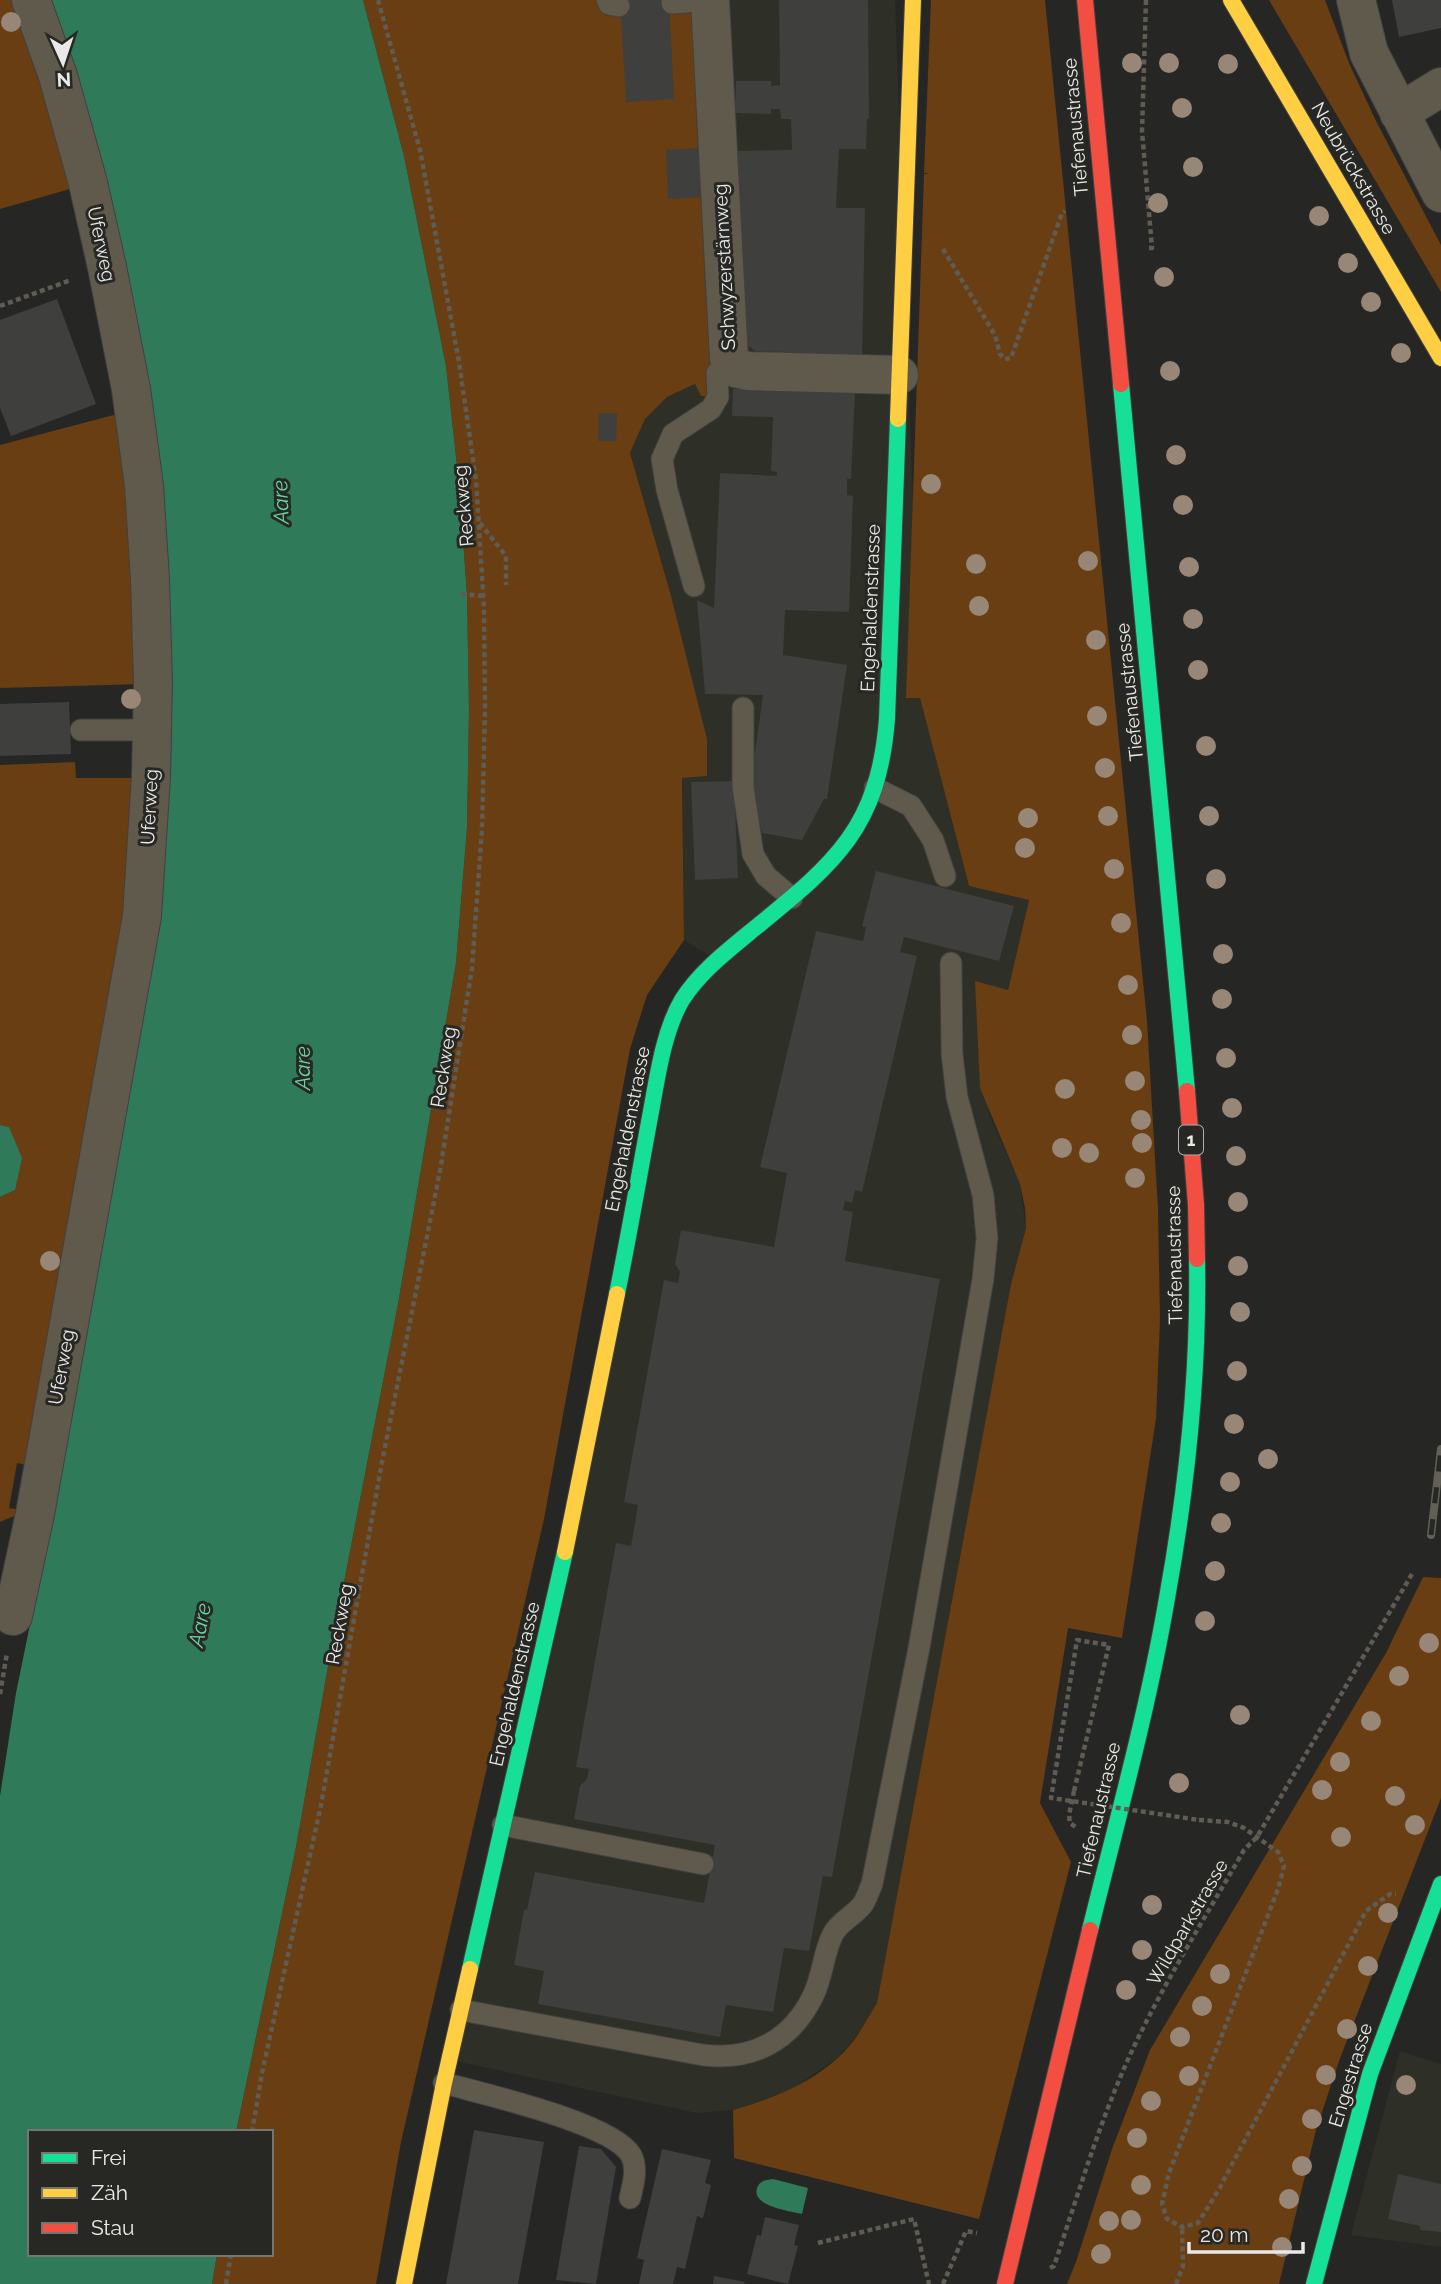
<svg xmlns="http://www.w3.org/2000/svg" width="1441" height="2284" font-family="Raleway,sans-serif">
<rect width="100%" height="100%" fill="#262625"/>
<path fill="#2e2f27" d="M711,0H895L920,698L969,886L1029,900L1008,990L975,982L989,1114L1020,1184L1026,1228L1011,1284L912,1834L877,2003L856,2037L838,2057L790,2091L733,2110L697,2113L455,2061L664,1048L715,959L684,940L682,778L670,592L630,453L645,419L667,397L696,384Z
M1400,2051L1441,2064V2247L1351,2235Z"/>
<path fill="#683e12" d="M0,0H22L77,187L0,209Z
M363,0H710L717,397L701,396L695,384L667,397L645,419L630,453L670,592L707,739V776L682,778L684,940L647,995L630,1049L544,1519L401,2142L376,2284H212L217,2254H271V2132H236L296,1847L332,1644L398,1304L456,963L467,828L469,709L467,595L459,484L446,366L404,156Z
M931,0H1045L1147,1021L1158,1209L1160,1320L1156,1419L1122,1638L1068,1628L1040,1803L1071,1862L979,2219L734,2158L733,2110C779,2097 828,2077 857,2036C864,2025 870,2014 877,2003L1011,1284L1026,1228L1025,1208L1020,1184L980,1088L975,981L1008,990L1029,900L969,886L920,698H906L924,174H930L924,173Z
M1269,0H1325L1349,63L1376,121L1441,245V292Z
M125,412L144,684L0,688V445Z
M75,762L76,778H143L133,914L34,1466L17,1463L9,1508L26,1511L0,1522V1197L15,1190L9,1127L0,1125V765Z
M1423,1577L1441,1578V1798L1339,2061L1316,2130L1279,2284H1067L1076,2262L1112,2149L1150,2050L1386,1653Z"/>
<path fill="#2f7b59" d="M52,0H363L404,156L446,366L459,484L467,595L469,709L467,828L456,963L398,1304L332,1644L296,1847L236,2132H30V2254H217L212,2284H0V1796L16,1693L50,1527L163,866L171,764L172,654L164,541L92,127Z
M0,1125L9,1127L22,1158L15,1190L0,1197Z
M773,2179L808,2188L802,2214C790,2211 748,2206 758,2186C761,2180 767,2180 773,2179Z"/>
<path fill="#3f3f3e" d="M620,0H669L674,99L626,102Z
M779,0H868L869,119L867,118L866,149H839L836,208H865L862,362L786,356V352L755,351L745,343L732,151L792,150L791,119H781L780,109H771V114L735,113L736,81H771V86L780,85Z
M1392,0H1441V28L1399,37Z
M701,148L703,197L668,199L666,150Z
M57,299L96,404L11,436L0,408V320Z
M733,389L855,393L851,479H847V495L853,496L849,612L785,610L783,655L847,665L827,799H824L802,840L762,833L752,789L750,788L763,695L705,694L697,600L714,608L720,473L777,476V472L771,471L773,417L732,416Z
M599,413H617L616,441H598Z
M69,702L71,754L0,756V704Z
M734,781L738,878L695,880L691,782Z
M876,871L1014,906L999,961L904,937L900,952L917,956L862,1192L855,1190L852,1203L845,1201L843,1210L853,1212L845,1261L940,1279L832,1877L823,1876L809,1951L784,1948L773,2012L726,2005L720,2037L538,2004L544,1971L514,1965L524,1910H527L535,1872L704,1903L715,1845L574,1819L580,1786L587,1779L589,1769L576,1767L616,1543L631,1546L634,1529L638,1505L624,1502L664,1280L678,1283L680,1272L675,1264L681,1230L774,1247L787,1173L760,1167L816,931L863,941L866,927L862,926Z
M474,2130L544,2142L518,2284H446Z
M579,2146L601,2149L616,2167L596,2284L556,2280Z
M662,2149L711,2160L705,2183L711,2185L703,2218L697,2216L685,2269L677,2267L673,2284H639L644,2260L637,2258Z
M1398,2174L1441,2184V2232L1420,2230V2226L1388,2219Z
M765,2217L799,2225L794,2245L798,2246L788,2284L747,2274L757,2235L761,2236Z
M714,2276L745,2282L744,2284H713Z"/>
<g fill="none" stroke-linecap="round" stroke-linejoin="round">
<defs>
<path id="lane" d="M607,0L609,4L619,6
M672,3L710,0
M694,586L667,490L662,459L673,434L711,409L718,397L717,373L731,363
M743,708V787L753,854L766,876L792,898
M81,730H152
M875,788L911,806L933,840L945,876
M503,1825L703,1864
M461,2010L703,2055C752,2061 791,2041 813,1996C823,1976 823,1953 833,1934C839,1922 855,1915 863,1904C867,1898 869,1890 872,1884L919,1648L983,1279L987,1238L983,1195L957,1097L952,1054L951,963
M444,2083C483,2094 612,2123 631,2155C638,2168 633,2185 630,2198"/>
<path id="street" d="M710,0L729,359L735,368L748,371L899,375
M1356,0L1369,53L1441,193
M1399,113L1441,87
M13,1616L35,1514L142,916L151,777L153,683L150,579L144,486L131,389L107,267L88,183L58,76L31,0"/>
<path id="fast" d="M1121,384L1187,1091
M617,1294C629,1235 639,1176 650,1117C657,1080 663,1032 682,1000C699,973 726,952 749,933C832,865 878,832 887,719L898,419
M1090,1930C1117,1820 1148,1710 1167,1598C1187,1487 1199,1372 1197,1259
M470,1969L565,1552
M1314,2284L1370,2074L1441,1884"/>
<path id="slow" d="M1231,0L1441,358
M898,419L913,0
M565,1552L617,1294
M404,2284L444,2083L470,1969"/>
<path id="jam" d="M1085,0L1121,384
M1187,1091L1196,1205L1197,1259
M1005,2284L1090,1930"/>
</defs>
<use href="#lane" stroke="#414140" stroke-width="23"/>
<use href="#street" stroke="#414140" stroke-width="40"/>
<use href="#fast" stroke="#414140" stroke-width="18"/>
<use href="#slow" stroke="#414140" stroke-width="18"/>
<use href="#jam" stroke="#414140" stroke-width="18"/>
<path stroke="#605c53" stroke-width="4.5" stroke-dasharray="5 3.5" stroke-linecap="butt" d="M1146,0L1142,131L1152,248H1147
M943,249L995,335L1000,354L1004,359L1011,358L1062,213L1065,211
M0,306L71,280
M480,523L506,556V585
M461,594L483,596
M0,1694L7,1653
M1074,1791L1069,1815L1070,1823L1077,1828
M1199,1820L1228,1822L1244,1828L1278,1852L1284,1866L1278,1889L1169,2173L1162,2204L1167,2219L1182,2227L1198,2223L1218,2191L1366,1911L1390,1894H1396
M252,2132L262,2073L321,1805L382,1462L440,1171L472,968L482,829L485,709L484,608L476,480L459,362L420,150L378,0
M818,2243L914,2219L929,2284
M1050,2268L1054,2266C1078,2195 1099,2123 1130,2055C1163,1984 1205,1918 1244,1850L1257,1837L1412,1574
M226,2284L231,2254
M943,2284L966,2231L977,2233
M1176,2284L1183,2266L1182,2227"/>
<use href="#lane" stroke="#5f5a4c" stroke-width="21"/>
<use href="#street" stroke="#5f5a4c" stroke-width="38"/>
<use href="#fast" stroke="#16e098" stroke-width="16"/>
<use href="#slow" stroke="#ffcf43" stroke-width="16"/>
<use href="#jam" stroke="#f24e42" stroke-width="16"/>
<defs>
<path id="rail" d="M1431,1535L1441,1449"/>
</defs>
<use href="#rail" stroke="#625f57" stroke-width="8"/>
<use href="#rail" stroke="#272724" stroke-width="5" stroke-dasharray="16" stroke-linecap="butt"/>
<path stroke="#605c53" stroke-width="4.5" stroke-dasharray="5 3.5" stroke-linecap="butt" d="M1074,1791L1109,1645L1077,1640L1051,1798L1199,1820"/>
</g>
<g fill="#988676">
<circle cx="11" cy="22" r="10"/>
<circle cx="1132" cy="63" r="10"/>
<circle cx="1169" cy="63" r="10"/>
<circle cx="1228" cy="64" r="10"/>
<circle cx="1182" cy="108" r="10"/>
<circle cx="1193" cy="167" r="10"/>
<circle cx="1158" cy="203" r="10"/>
<circle cx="1319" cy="216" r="10"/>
<circle cx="1348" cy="263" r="10"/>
<circle cx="1164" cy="277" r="10"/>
<circle cx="1371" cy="302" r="10"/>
<circle cx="1401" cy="353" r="10"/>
<circle cx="1170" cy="371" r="10"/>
<circle cx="1176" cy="455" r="10"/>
<circle cx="931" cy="484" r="10"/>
<circle cx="1183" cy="505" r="10"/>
<circle cx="1088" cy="561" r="10"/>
<circle cx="976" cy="564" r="10"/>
<circle cx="1189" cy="567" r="10"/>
<circle cx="979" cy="606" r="10"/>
<circle cx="1193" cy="619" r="10"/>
<circle cx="1096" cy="640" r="10"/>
<circle cx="1198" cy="670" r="10"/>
<circle cx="131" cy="699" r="10"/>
<circle cx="1097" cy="716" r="10"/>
<circle cx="1206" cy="746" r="10"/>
<circle cx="1105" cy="768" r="10"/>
<circle cx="1108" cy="816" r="10"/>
<circle cx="1209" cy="816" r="10"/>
<circle cx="1028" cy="818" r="10"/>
<circle cx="1025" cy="848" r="10"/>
<circle cx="1114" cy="869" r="10"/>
<circle cx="1216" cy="879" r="10"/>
<circle cx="1121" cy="923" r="10"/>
<circle cx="1223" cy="954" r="10"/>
<circle cx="1128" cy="985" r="10"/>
<circle cx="1222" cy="999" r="10"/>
<circle cx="1132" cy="1035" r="10"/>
<circle cx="1226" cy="1058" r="10"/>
<circle cx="1135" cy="1081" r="10"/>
<circle cx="1065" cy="1089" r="10"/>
<circle cx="1232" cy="1108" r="10"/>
<circle cx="1141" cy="1120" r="10"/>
<circle cx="1142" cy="1143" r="10"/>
<circle cx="1062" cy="1148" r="10"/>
<circle cx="1089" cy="1153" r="10"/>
<circle cx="1236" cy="1156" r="10"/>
<circle cx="1135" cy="1178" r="10"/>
<circle cx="1238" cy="1202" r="10"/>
<circle cx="50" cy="1261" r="10"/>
<circle cx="1238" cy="1266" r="10"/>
<circle cx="1240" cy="1312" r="10"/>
<circle cx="1237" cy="1371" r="10"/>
<circle cx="1234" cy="1424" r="10"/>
<circle cx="1268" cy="1459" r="10"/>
<circle cx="1230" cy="1482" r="10"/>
<circle cx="1221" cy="1523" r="10"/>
<circle cx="1215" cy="1571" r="10"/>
<circle cx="1205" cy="1621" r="10"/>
<circle cx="1429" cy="1643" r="10"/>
<circle cx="1399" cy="1676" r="10"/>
<circle cx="1240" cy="1715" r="10"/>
<circle cx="1371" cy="1721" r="10"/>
<circle cx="1340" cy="1762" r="10"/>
<circle cx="1179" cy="1783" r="10"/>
<circle cx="1322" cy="1790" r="10"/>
<circle cx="1395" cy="1796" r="10"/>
<circle cx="1415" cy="1825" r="10"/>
<circle cx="1341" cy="1837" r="10"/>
<circle cx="1152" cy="1905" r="10"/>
<circle cx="1388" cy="1913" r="10"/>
<circle cx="1142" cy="1950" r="10"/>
<circle cx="1368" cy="1966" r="10"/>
<circle cx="1220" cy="1974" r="10"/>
<circle cx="1126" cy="1990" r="10"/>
<circle cx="1202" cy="2006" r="10"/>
<circle cx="1347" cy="2029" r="10"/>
<circle cx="1180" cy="2037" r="10"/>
<circle cx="1326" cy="2075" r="10"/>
<circle cx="1189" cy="2076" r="10"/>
<circle cx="1406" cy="2085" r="10"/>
<circle cx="1151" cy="2101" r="10"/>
<circle cx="1312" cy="2119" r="10"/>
<circle cx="1137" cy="2138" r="10"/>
<circle cx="1302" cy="2166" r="10"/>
<circle cx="1141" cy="2185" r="10"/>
<circle cx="1289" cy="2199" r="10"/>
<circle cx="1131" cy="2220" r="10"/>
<circle cx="1109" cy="2221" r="10"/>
<circle cx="1282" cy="2247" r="10"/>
<circle cx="1101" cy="2254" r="10"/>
</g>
<g text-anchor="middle" stroke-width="6" stroke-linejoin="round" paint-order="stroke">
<rect fill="#272724" stroke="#afafac" stroke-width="2" x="1179" y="1125.5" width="24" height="29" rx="5"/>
<g font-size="18" font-weight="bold" fill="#e9e9e7">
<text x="1191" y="1146">1</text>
</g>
<g font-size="19" fill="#e9e9e7" stroke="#272724">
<text transform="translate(1075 127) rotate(-95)" y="7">Tiefenaustrasse</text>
<text transform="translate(1354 168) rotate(60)" y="7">Neubrückstrasse</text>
<text transform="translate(102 244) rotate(78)" y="7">Uferweg</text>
<text transform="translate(724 267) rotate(-93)" y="7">Schwyzerstärnweg</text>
<text transform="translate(463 506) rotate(-95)" y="7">Reckweg</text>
<text transform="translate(870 608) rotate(-88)" y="7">Engehaldenstrasse</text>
<text transform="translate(1129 692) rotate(-96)" y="7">Tiefenaustrasse</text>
<text transform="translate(149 807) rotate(-87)" y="7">Uferweg</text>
<text transform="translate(443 1067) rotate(-81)" y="7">Reckweg</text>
<text transform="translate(627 1129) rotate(-79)" y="7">Engehaldenstrasse</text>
<text transform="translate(1174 1255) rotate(-91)" y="7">Tiefenaustrasse</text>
<text transform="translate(61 1367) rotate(-80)" y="7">Uferweg</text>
<text transform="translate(339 1624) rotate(-80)" y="7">Reckweg</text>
<text transform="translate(514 1684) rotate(-77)" y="7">Engehaldenstrasse</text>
<text transform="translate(1098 1810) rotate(-77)" y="7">Tiefenaustrasse</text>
<text transform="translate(1187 1922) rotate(-60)" y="7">Wildparkstrasse</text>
<text transform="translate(1350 2075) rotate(-73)" y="7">Engestrasse</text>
</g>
<g font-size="21" font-style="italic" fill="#67d8a3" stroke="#272724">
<text transform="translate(281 502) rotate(-92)" y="7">Aare</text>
<text transform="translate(303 1068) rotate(-90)" y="7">Aare</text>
<text transform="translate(200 1625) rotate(-79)" y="7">Aare</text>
</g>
</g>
<rect x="28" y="2130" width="245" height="126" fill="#272724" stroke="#757572" stroke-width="2"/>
<rect x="42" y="2153" width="35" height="10" fill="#16e098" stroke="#757572" stroke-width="2"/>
<text x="91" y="2165" font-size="21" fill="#e9e9e7">Frei</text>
<rect x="42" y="2188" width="35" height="10" fill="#ffcf43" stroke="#757572" stroke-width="2"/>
<text x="91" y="2200" font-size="21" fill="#e9e9e7">Zäh</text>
<rect x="42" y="2223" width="35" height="10" fill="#f24e42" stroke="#757572" stroke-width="2"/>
<text x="91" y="2235" font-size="21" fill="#e9e9e7">Stau</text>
<g transform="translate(63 63) rotate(177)" stroke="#272724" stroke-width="5" paint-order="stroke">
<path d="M0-5L12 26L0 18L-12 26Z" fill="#e9e9e7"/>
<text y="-10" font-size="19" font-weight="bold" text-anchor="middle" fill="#e9e9e7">N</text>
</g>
<path d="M1189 2242v10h114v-10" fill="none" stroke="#e9e9e7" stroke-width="3.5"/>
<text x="1200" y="2242" font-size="21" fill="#e9e9e7" stroke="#272724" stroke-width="5" paint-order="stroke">20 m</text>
</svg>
